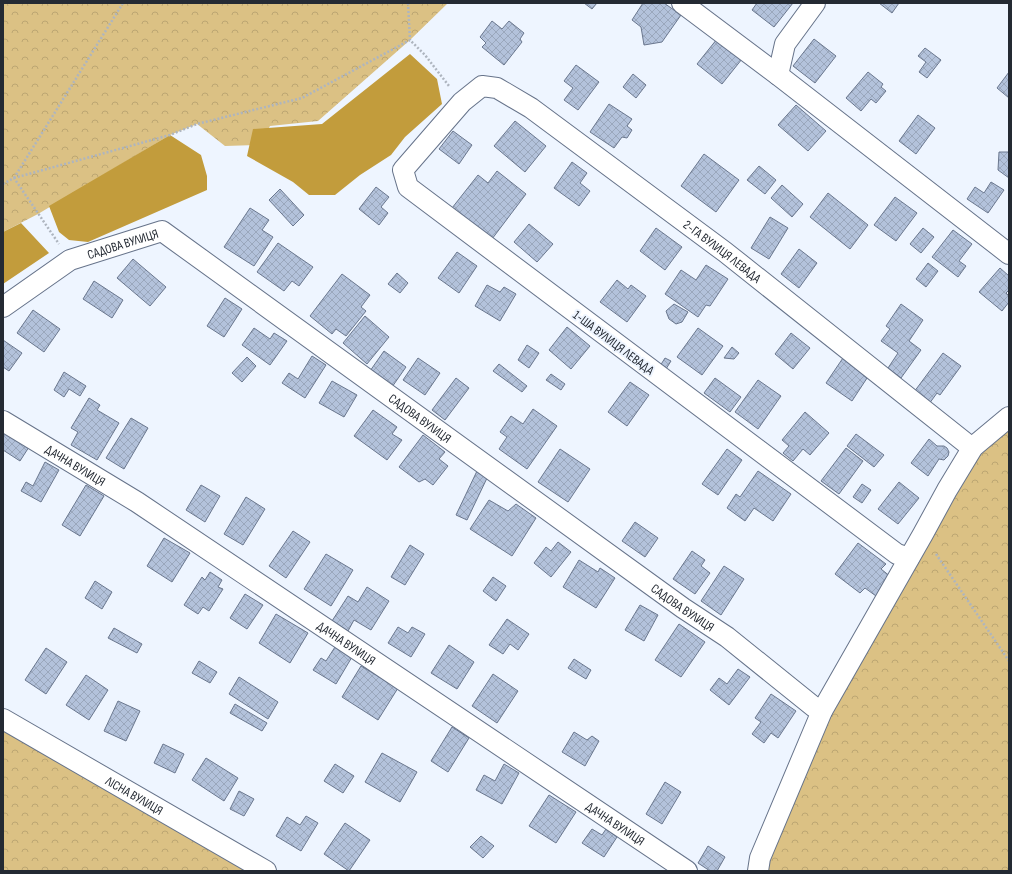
<svg xmlns="http://www.w3.org/2000/svg" width="1012" height="874" font-family="'Sofia Sans Condensed',sans-serif">
<defs>
<pattern id="forest-crowns" width="20" height="18" patternUnits="userSpaceOnUse"><rect width="20" height="18" fill="#dbc184"/><path d="M2 6a3 3 0 1 1 6 0M12 15a3 3 0 1 1 6 0" fill="none" stroke="#bca672"/></pattern>
<pattern id="building-cross-hatch" width="8" height="8" patternUnits="userSpaceOnUse"><rect width="8" height="8" fill="#b3c2db"/><path d="M0 0l8 8M0 8l8-8" fill="none" stroke="#9aa7bc"/></pattern>
</defs>
<rect width="100%" height="100%" fill="#eef5ff"/>
<path fill="url(#forest-crowns)" d="M3,3H448L410,40L318,121L270,126L259,145L225,146L197,124L170,135L38,214L3,232Z
M1009,417V871H758L822,711L947,490Z
M3,719L266,871H3Z"/>
<path fill="#c29c3c" d="M410,54L437,79L442,104L405,137L391,155L360,175L335,195H309L293,182L247,156L253,129L322,124Z
M170,135L201,155L207,176V190L88,242L69,240L59,232L49,206Z
M21,223L49,253L3,284V232Z"/>
<path fill="url(#building-cross-hatch)" stroke="#6a778e" d="M584,3H597L592,9Z
M643,3H664L681,15L662,42L644,45L641,27L632,20Z
M757,3H793L774,27L752,10Z
M879,3H899L892,13Z
M492,21L502,29L509,21L524,33L520,39L522,42L504,65L482,47L486,43L480,37Z
M717,39L742,59L722,84L697,64Z
M814,39L836,56L815,83L793,66Z
M925,48L941,60L927,78L919,72L926,62L918,56Z
M576,65L599,82L578,110L564,100L573,88L564,81Z
M868,72L883,84L881,87L886,91L876,103L871,99L861,111L846,98Z
M1009,72V98L997,88Z
M633,74L646,85L636,98L623,87Z
M609,104L632,119L627,126L632,130L627,138L622,137L614,148L590,132Z
M796,105L826,131L808,151L778,125Z
M918,115L935,128L916,154L899,141Z
M515,121L546,146L525,172L494,146Z
M453,131L472,145L459,164L439,149Z
M999,152H1009V178L998,170Z
M704,154L739,180L716,212L681,186Z
M572,162L587,173L580,183L590,191L579,206L554,188Z
M759,166L776,180L765,194L747,180Z
M497,171L526,194L492,239L452,208L478,175L488,183Z
M991,182L1004,190L988,213L967,199L975,187L984,193Z
M782,185L803,204L792,217L771,198Z
M376,187L389,197L381,207L388,213L379,225L359,209Z
M280,189L304,215L293,226L269,200Z
M828,193L868,225L850,249L810,217Z
M895,197L917,213L896,241L874,225Z
M250,208L269,220L262,230L273,237L254,266L224,247Z
M770,217L788,228L769,259L751,248Z
M529,224L553,244L537,262L514,242Z
M656,228L682,247L665,270L640,251Z
M923,228L934,237L921,253L910,244Z
M953,230L972,244L959,261L966,266L958,277L932,257Z
M278,243L313,267L299,286L292,281L284,291L257,272Z
M799,249L817,263L799,288L781,274Z
M457,252L477,266L459,293L438,278Z
M133,259L166,287L150,306L117,278Z
M928,263L938,271L926,287L916,279Z
M706,265L728,279L710,306L706,305L698,317L665,294L681,270L696,280Z
M1000,268L1009,276V290L1006,293L1009,296V302L1002,311L979,292Z
M397,273L408,283L400,293L388,284Z
M342,274L370,295L361,307L366,311L346,336L336,329L332,334L310,316Z
M617,280L628,289L631,285L646,296L627,322L600,302Z
M94,281L123,300L112,318L83,299Z
M487,285L500,292L504,287L516,294L500,321L475,306Z
M225,298L242,309L224,337L207,326Z
M674,304L688,312L682,322L676,324L669,319L666,311Z
M901,304L923,320L909,341L921,350L901,378L888,368L898,353L881,341L890,329L886,326Z
M33,310L60,329L44,352L17,333Z
M365,316L389,337L367,364L343,343Z
M567,327L590,346L571,369L549,350Z
M254,328L270,339L274,333L287,341L270,365L242,345Z
M698,328L723,346L702,375L677,357Z
M791,333L810,348L793,369L775,354Z
M3,340L22,353L9,371L3,367Z
M527,345L539,353L529,368L518,360Z
M732,347L739,353L734,359L724,358Z
M384,351L406,367L392,387L370,371Z
M943,353L961,366L940,395L937,393L929,404L914,392Z
M845,355L871,372L852,401L826,383Z
M312,356L326,365L305,398L282,383L289,373L298,379Z
M247,357L256,366L242,382L232,373Z
M418,358L440,373L425,395L403,380Z
M665,358L671,361L666,369L660,366Z
M499,364L527,386L522,392L493,371Z
M64,372L86,386L80,396L69,389L64,397L54,390Z
M551,374L565,384L561,390L546,380Z
M456,378L469,388L445,420L432,410Z
M715,378L741,397L730,412L704,393Z
M758,380L781,396L758,429L735,412Z
M332,381L357,395L344,417L319,403Z
M630,382L649,395L627,426L608,412Z
M89,398L100,405L97,410L119,423L97,460L71,445L78,432L71,428Z
M533,409L557,426L527,469L499,449L507,437L500,432L511,416L523,424Z
M373,410L397,427L392,434L402,440L387,460L354,436Z
M805,412L829,433L810,455L803,449L793,461L783,453L789,446L782,440Z
M131,418L148,428L124,469L106,458Z
M3,430L29,447L20,461L3,450Z
M856,434L884,455L874,467L847,446Z
M423,435L445,452L439,459L448,466L433,485L425,479L419,482L399,467Z
M929,439L937,446H944L947,448L949,452L948,456L944,460L939,459L928,476L911,463Z
M846,448L863,461L839,494L821,481Z
M560,449L590,469L568,502L538,482Z
M727,449L742,460L718,495L702,484Z
M45,462L59,470L41,502L21,491L26,482L33,486Z
M477,471L488,476L467,520L456,515Z
M758,471L791,494L773,521L754,508L745,521L727,508L736,494L740,497Z
M899,482L919,498L898,524L878,509Z
M862,484L871,490L862,503L853,497Z
M86,485L104,496L80,536L62,525Z
M201,485L220,496L205,522L186,510Z
M246,497L265,509L243,545L224,534Z
M489,500L508,511L516,504L536,518L512,556L470,529Z
M635,522L658,538L645,557L622,541Z
M293,531L310,542L286,578L269,566Z
M164,538L190,553L172,582L147,566Z
M558,542L571,552L551,577L534,563L546,547L551,551Z
M858,543L886,564L881,569L891,577L876,596L865,588L860,593L835,574Z
M410,545L424,554L405,585L391,577Z
M692,551L705,560L701,566L710,573L695,594L673,579Z
M326,554L353,570L331,606L304,589Z
M579,560L598,572L600,568L615,578L596,608L563,587Z
M724,566L744,579L721,615L701,601Z
M210,572L222,580L218,587L223,589L209,611L203,607L198,614L184,605L202,577L205,580Z
M493,577L506,586L496,601L483,591Z
M95,581L112,592L102,609L85,598Z
M367,587L389,601L371,630L354,620L348,631L332,621L348,596L358,602Z
M245,594L263,605L247,629L230,618Z
M640,605L658,615L644,641L625,630Z
M276,614L308,633L290,663L259,643Z
M507,619L529,634L518,650L510,644L503,654L489,645Z
M679,624L705,642L681,677L655,660Z
M398,627L408,633L412,627L425,634L411,657L388,643Z
M114,628L142,644L137,653L108,638Z
M449,645L474,662L457,689L431,673Z
M335,647L352,657L336,684L313,670L321,658L326,661Z
M46,648L67,662L46,694L25,680Z
M574,659L591,670L586,679L568,668Z
M199,661L217,672L210,683L192,673Z
M361,666L398,688L378,720L342,697Z
M738,669L750,677L729,705L710,690L719,678L727,684Z
M493,674L518,691L497,723L472,706Z
M86,675L108,690L89,720L66,705Z
M239,677L278,702L268,719L229,694Z
M771,694L796,711L778,738L771,733L764,743L752,734L761,722L755,718Z
M118,701L140,711L126,741L104,731Z
M235,704L267,723L262,731L230,713Z
M452,727L469,738L448,772L431,761Z
M574,732L587,740L592,736L599,741L585,766L562,752Z
M163,744L184,754L175,773L154,763Z
M382,753L417,772L400,802L365,782Z
M206,758L238,778L224,801L192,780Z
M335,764L354,776L343,793L324,781Z
M504,764L519,773L502,804L476,790L484,775L495,781Z
M665,782L681,792L662,824L646,814Z
M239,791L254,799L244,816L230,809Z
M549,795L576,812L556,843L529,826Z
M306,816L318,823L301,851L276,836L287,817L300,825Z
M345,823L370,840L349,871L324,854Z
M592,829L602,835L606,829L617,837L604,857L582,843Z
M481,836L494,846L483,858L470,847Z
M708,846L725,857L717,871H710L698,863Z"/>
<g fill="none" stroke-linecap="round" stroke-linejoin="round">
<defs>
<g id="street">
<path d="M682,3L778,75L1009,254"/>
<path d="M778,75L785,44L815,3"/>
<path id="s1" d="M3,307L70,260L162,231L683,608L727,637L814,707L822,711"/>
<path id="s2" d="M3,421L137,502L687,871"/>
<path id="s3" d="M909,558L897,554L408,187L403,170L462,102L482,86L497,88L531,108L725,252L967,444L973,447"/>
<path id="s4" d="M3,719L266,871"/>
<path d="M758,871L760,858L822,711L923,534L947,490L973,447L1009,417"/>
</g>
</defs>
<use href="#street" stroke="#66738a" stroke-width="22"/>
<path stroke="#aeb5bf" stroke-width="2.5" stroke-dasharray="2 2" stroke-linecap="butt" d="M408,3L410,40
M14,178L170,135L197,124L302,98L410,40L425,55L449,86
M14,178L123,3
M3,184L14,178L59,244
M936,554L1009,661"/>
<use href="#street" stroke="#fff" stroke-width="20"/>
</g>
<g text-anchor="middle" stroke-width="4" stroke-linejoin="round" paint-order="stroke">
<g font-size="13" fill="#242a33" stroke="#eef5ff">
<text dy="5" stroke="none"><textPath href="#s1" startOffset="137">САДОВА ВУЛИЦЯ</textPath></text>
<text dy="5" stroke="none"><textPath href="#s3" startOffset="1051">2-ГА ВУЛИЦЯ ЛЕВАДА</textPath></text>
<text transform="translate(614 342) rotate(37)" y="5">1-ША ВУЛИЦЯ ЛЕВАДА</text>
<text dy="5" stroke="none"><textPath href="#s1" startOffset="497">САДОВА ВУЛИЦЯ</textPath></text>
<text dy="5" stroke="none"><textPath href="#s2" startOffset="85">ДАЧНА ВУЛИЦЯ</textPath></text>
<text dy="5" stroke="none"><textPath href="#s1" startOffset="821">САДОВА ВУЛИЦЯ</textPath></text>
<text dy="5" stroke="none"><textPath href="#s2" startOffset="409">ДАЧНА ВУЛИЦЯ</textPath></text>
<text dy="5" stroke="none"><textPath href="#s4" startOffset="152">ЛІСНА ВУЛИЦЯ</textPath></text>
<text dy="5" stroke="none"><textPath href="#s2" startOffset="733">ДАЧНА ВУЛИЦЯ</textPath></text>
</g>
</g>
<rect width="1012" height="874" fill="none" stroke="#242a33" stroke-width="8"/>
</svg>
